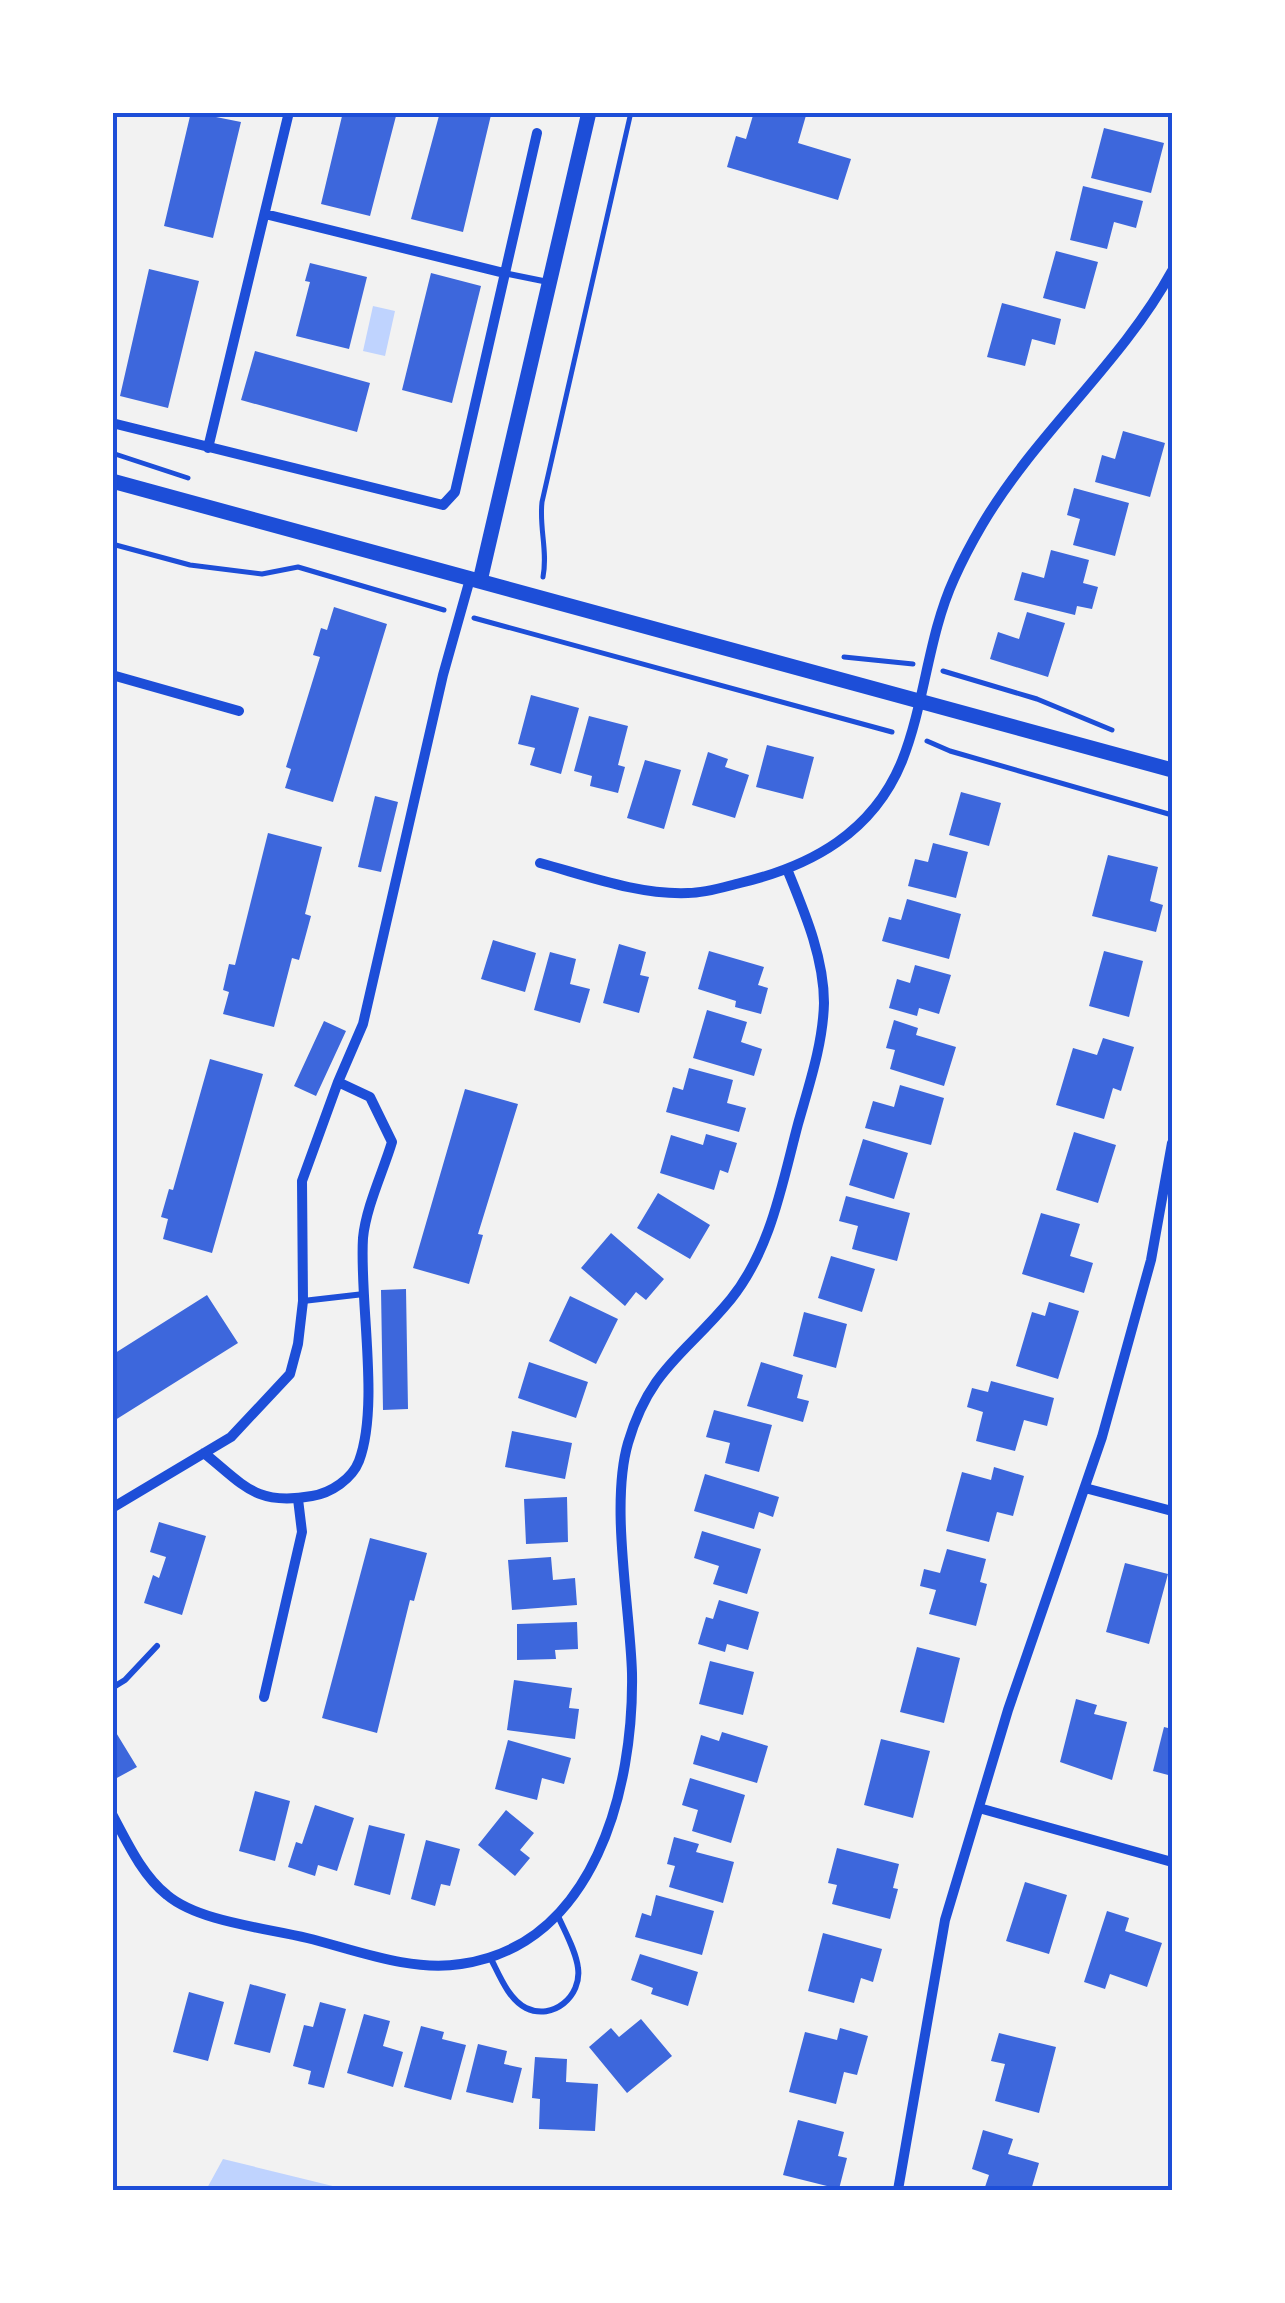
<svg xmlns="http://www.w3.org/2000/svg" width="1285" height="2303" font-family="'PT Sans',sans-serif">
<rect width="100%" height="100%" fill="#f2f2f2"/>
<path fill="#bfd3fe" d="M373,306L395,311L385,356L363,351Z
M223,2159L349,2190H206Z"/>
<path fill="#3d67dc" d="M191,112L241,122L213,238L164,226Z
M343,112H394L396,116L370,216L321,204Z
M440,112L491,115L463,232L411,219Z
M754,112H807L798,143L851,159L838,200L727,167L736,136L746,139Z
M1104,128L1164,143L1151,193L1091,178Z
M1083,186L1143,201L1136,228L1114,222L1107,249L1070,240Z
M1056,251L1098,262L1085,309L1043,298Z
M310,263L367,277L349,349L296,336L310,282L305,281Z
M149,269L199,281L168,408L120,396Z
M431,273L481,286L452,403L402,390Z
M1002,303L1061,319L1055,345L1032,339L1025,366L987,357Z
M255,351L370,383L357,432L241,400Z
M1123,431L1165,443L1150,497L1095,482L1102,455L1115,459Z
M1074,488L1129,503L1115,556L1073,545L1080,519L1067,515Z
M1051,550L1089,560L1083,583L1098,587L1092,609L1077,606L1075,615L1014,600L1022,572L1044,578Z
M334,607L387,624L333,802L285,788L291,769L286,767L320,657L313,655L321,628L327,630Z
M1027,612L1065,623L1048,677L990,659L998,632L1019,639Z
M531,695L579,708L561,774L530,765L535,748L518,744Z
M589,716L628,726L618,765L625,767L618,793L590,786L592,776L574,771Z
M767,745L814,757L803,799L756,787Z
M708,752L728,759L725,767L749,775L735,818L692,805Z
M645,760L681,770L664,829L627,818Z
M961,792L1001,803L989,846L949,835Z
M375,796L398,802L381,872L358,867Z
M268,833L322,847L305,914L311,916L299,960L292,958L274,1027L223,1014L229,992L223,990L229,964L235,965Z
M933,843L968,852L956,898L908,886L915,859L928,862Z
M1108,855L1158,867L1150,901L1163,905L1156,932L1092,916Z
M907,899L961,914L949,959L882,941L889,917L901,920Z
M493,940L536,953L525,992L481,979Z
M619,944L646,952L640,975L649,977L639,1013L603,1003Z
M709,951L764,967L758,985L768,988L761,1014L735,1007L736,1001L698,989Z
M1104,951L1143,961L1129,1017L1089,1006Z
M550,952L576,959L570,984L590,989L580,1023L534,1010Z
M915,965L951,975L939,1014L919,1008L917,1016L889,1008L897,979L910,983Z
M707,1010L747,1022L741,1042L762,1049L754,1076L693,1058Z
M894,1020L918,1028L916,1035L956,1047L944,1086L890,1069L895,1050L886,1048Z
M324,1021L346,1031L316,1096L294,1086Z
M1103,1038L1134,1047L1121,1091L1113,1088L1104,1119L1056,1105L1073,1048L1097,1055Z
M210,1059L263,1074L212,1253L163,1239L168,1219L161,1217L169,1189L173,1190Z
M689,1068L733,1080L727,1103L746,1108L739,1132L666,1112L673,1087L683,1090Z
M900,1085L944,1098L931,1145L865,1128L873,1101L894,1107Z
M465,1089L518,1104L478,1234L483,1235L469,1284L413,1268Z
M1074,1132L1116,1145L1098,1203L1056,1190Z
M706,1134L737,1143L728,1173L720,1170L714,1190L660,1173L671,1135L703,1145Z
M863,1139L908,1153L894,1199L849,1185Z
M658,1193L710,1225L690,1259L637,1228Z
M846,1196L910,1213L897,1261L852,1249L858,1226L839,1221Z
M1041,1213L1080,1224L1070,1256L1093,1263L1084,1293L1022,1274Z
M611,1233L664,1279L646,1300L636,1292L625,1306L581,1268Z
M831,1256L875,1269L862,1312L818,1298Z
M406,1289L408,1409L383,1410L381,1290Z
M207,1295L238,1343L112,1422V1355Z
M570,1296L618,1319L596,1364L549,1341Z
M1049,1302L1079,1311L1058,1379L1016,1366L1032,1312L1045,1316Z
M804,1312L847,1324L836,1368L793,1356Z
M529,1362L588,1382L576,1418L518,1398Z
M761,1362L803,1375L797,1398L809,1401L803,1422L747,1406Z
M991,1381L1054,1398L1047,1426L1024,1420L1015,1451L976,1441L983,1412L967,1407L972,1388L988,1392Z
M714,1410L772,1425L759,1472L725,1463L730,1443L706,1437Z
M512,1431L572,1443L565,1479L505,1467Z
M994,1467L1024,1476L1013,1516L997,1512L989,1542L946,1531L962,1472L991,1480Z
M705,1474L779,1497L773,1517L759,1512L754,1529L694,1511Z
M567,1497L568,1542L526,1544L524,1499Z
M159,1522L206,1536L182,1615L144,1603L153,1575L159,1578L166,1557L150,1552Z
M702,1531L761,1549L747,1594L713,1584L719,1566L694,1558Z
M370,1538L427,1553L414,1601L410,1600L377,1733L322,1718Z
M947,1549L986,1559L980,1582L987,1584L976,1626L929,1614L936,1590L920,1586L924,1569L940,1573Z
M551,1557L553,1580L575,1578L577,1605L512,1610L508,1560Z
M1125,1563L1168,1574L1149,1644L1106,1632Z
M719,1600L759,1612L748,1650L727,1644L725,1652L698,1644L706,1617L713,1619Z
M577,1622L578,1649L555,1650L556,1659L517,1660V1624Z
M917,1647L960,1658L944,1723L900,1712Z
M710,1661L754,1672L743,1715L699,1704Z
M514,1680L572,1688L569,1708L579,1709L575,1739L507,1730Z
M1076,1699L1097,1705L1094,1714L1127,1722L1112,1780L1060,1762Z
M112,1726L137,1767L115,1779L112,1775Z
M1164,1727L1172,1729V1776L1153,1771Z
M722,1732L768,1746L757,1783L693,1764L701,1735L719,1741Z
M881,1739L930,1751L913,1818L864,1805Z
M508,1740L571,1758L564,1784L542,1778L537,1800L495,1789Z
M690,1778L745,1795L731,1843L692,1831L698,1810L682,1805Z
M255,1791L290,1801L275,1861L239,1851Z
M315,1805L354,1818L337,1871L318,1865L315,1876L288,1867L296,1842L302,1844Z
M506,1810L534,1833L520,1850L530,1858L515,1876L478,1845Z
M369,1825L405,1834L390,1895L354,1885Z
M674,1837L699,1844L696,1852L734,1862L723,1903L669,1887L675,1866L667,1864Z
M426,1840L460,1849L450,1886L441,1884L435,1906L411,1899Z
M837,1848L899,1864L893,1888L898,1889L890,1919L832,1904L837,1885L828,1883Z
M1025,1882L1067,1895L1049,1954L1006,1941Z
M656,1895L714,1911L702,1955L635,1937L642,1913L651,1916Z
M1107,1911L1129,1918L1125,1931L1162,1943L1147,1987L1110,1974L1105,1989L1084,1982Z
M823,1933L882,1949L873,1982L861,1978L854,2003L808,1991Z
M640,1954L698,1972L688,2006L651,1994L653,1988L631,1980Z
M250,1984L286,1994L270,2053L234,2044Z
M189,1992L224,2002L208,2061L173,2052Z
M320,2002L346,2009L324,2088L308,2084L311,2071L293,2066L304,2025L313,2027Z
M364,2014L390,2021L383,2046L403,2052L393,2087L347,2073Z
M641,2019L672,2056L627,2093L589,2047L611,2028L619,2037Z
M421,2026L444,2032L442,2039L466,2045L451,2100L404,2087Z
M840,2028L868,2036L857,2075L844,2072L836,2104L789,2092L805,2032L837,2040Z
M999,2033L1056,2047L1039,2113L995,2101L1005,2064L991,2061Z
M478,2044L507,2051L504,2064L522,2068L513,2103L466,2092Z
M535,2057L567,2059L566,2082L598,2084L595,2131L539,2129L540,2099L532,2098Z
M798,2120L844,2132L838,2156L847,2158L839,2189L783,2175Z
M983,2130L1013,2139L1008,2154L1039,2163L1031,2190H984L989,2175L972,2169Z"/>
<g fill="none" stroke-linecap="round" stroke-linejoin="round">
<path stroke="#1d4ed8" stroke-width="5" d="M112,453L188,478
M112,544L190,565L262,574L298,567L444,610
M543,577C548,551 539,528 542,502L631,112
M474,618L892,732
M844,657L913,664
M943,671L1037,699L1112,730
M927,741L950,751L1172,815"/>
<path stroke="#1d4ed8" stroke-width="6" d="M504,273L548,282
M303,1301L364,1294
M112,1688L125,1680L157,1646
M490,1957C499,1974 508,1999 526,2008C553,2021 582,1996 578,1968C576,1951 565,1932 558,1916"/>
<path stroke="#1d4ed8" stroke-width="10" d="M265,214L504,273
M112,423L443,505L455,492L537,133
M208,448L289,112
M112,675L239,711
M540,863C588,876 639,895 688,893C706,893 724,887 740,883C812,866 873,832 902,761C925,703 928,636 954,579C962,561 972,542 982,525C1036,433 1121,364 1172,271
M204,1453C245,1486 256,1506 312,1496C331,1493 352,1479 359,1461C380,1405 359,1300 363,1238C366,1207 383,1172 392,1142L370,1097L338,1082
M1085,1488L1172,1511
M112,1508L231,1437L290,1374L298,1344L303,1301L302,1181L338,1082L363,1024L443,675L470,579
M264,1697L302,1532L298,1499
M979,1808L1172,1862
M112,1814C127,1842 142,1875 167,1895C199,1922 267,1928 307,1938C356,1950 410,1972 461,1964C595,1945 634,1788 632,1673C630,1607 610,1505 628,1443C650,1368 686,1354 731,1299C771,1249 782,1184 798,1124C809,1085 823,1044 824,1003C824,957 804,911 787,869
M898,2190L945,1920L1008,1710L1102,1437L1151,1260L1172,1143"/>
<path stroke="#1d4ed8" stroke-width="15" d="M112,481L1172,770
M480,581L589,112"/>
</g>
<rect width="1285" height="2303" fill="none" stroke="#ffffff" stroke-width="230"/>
<rect x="115" y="115" width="1055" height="2073" fill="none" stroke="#1d4ed8" stroke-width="4"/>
</svg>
